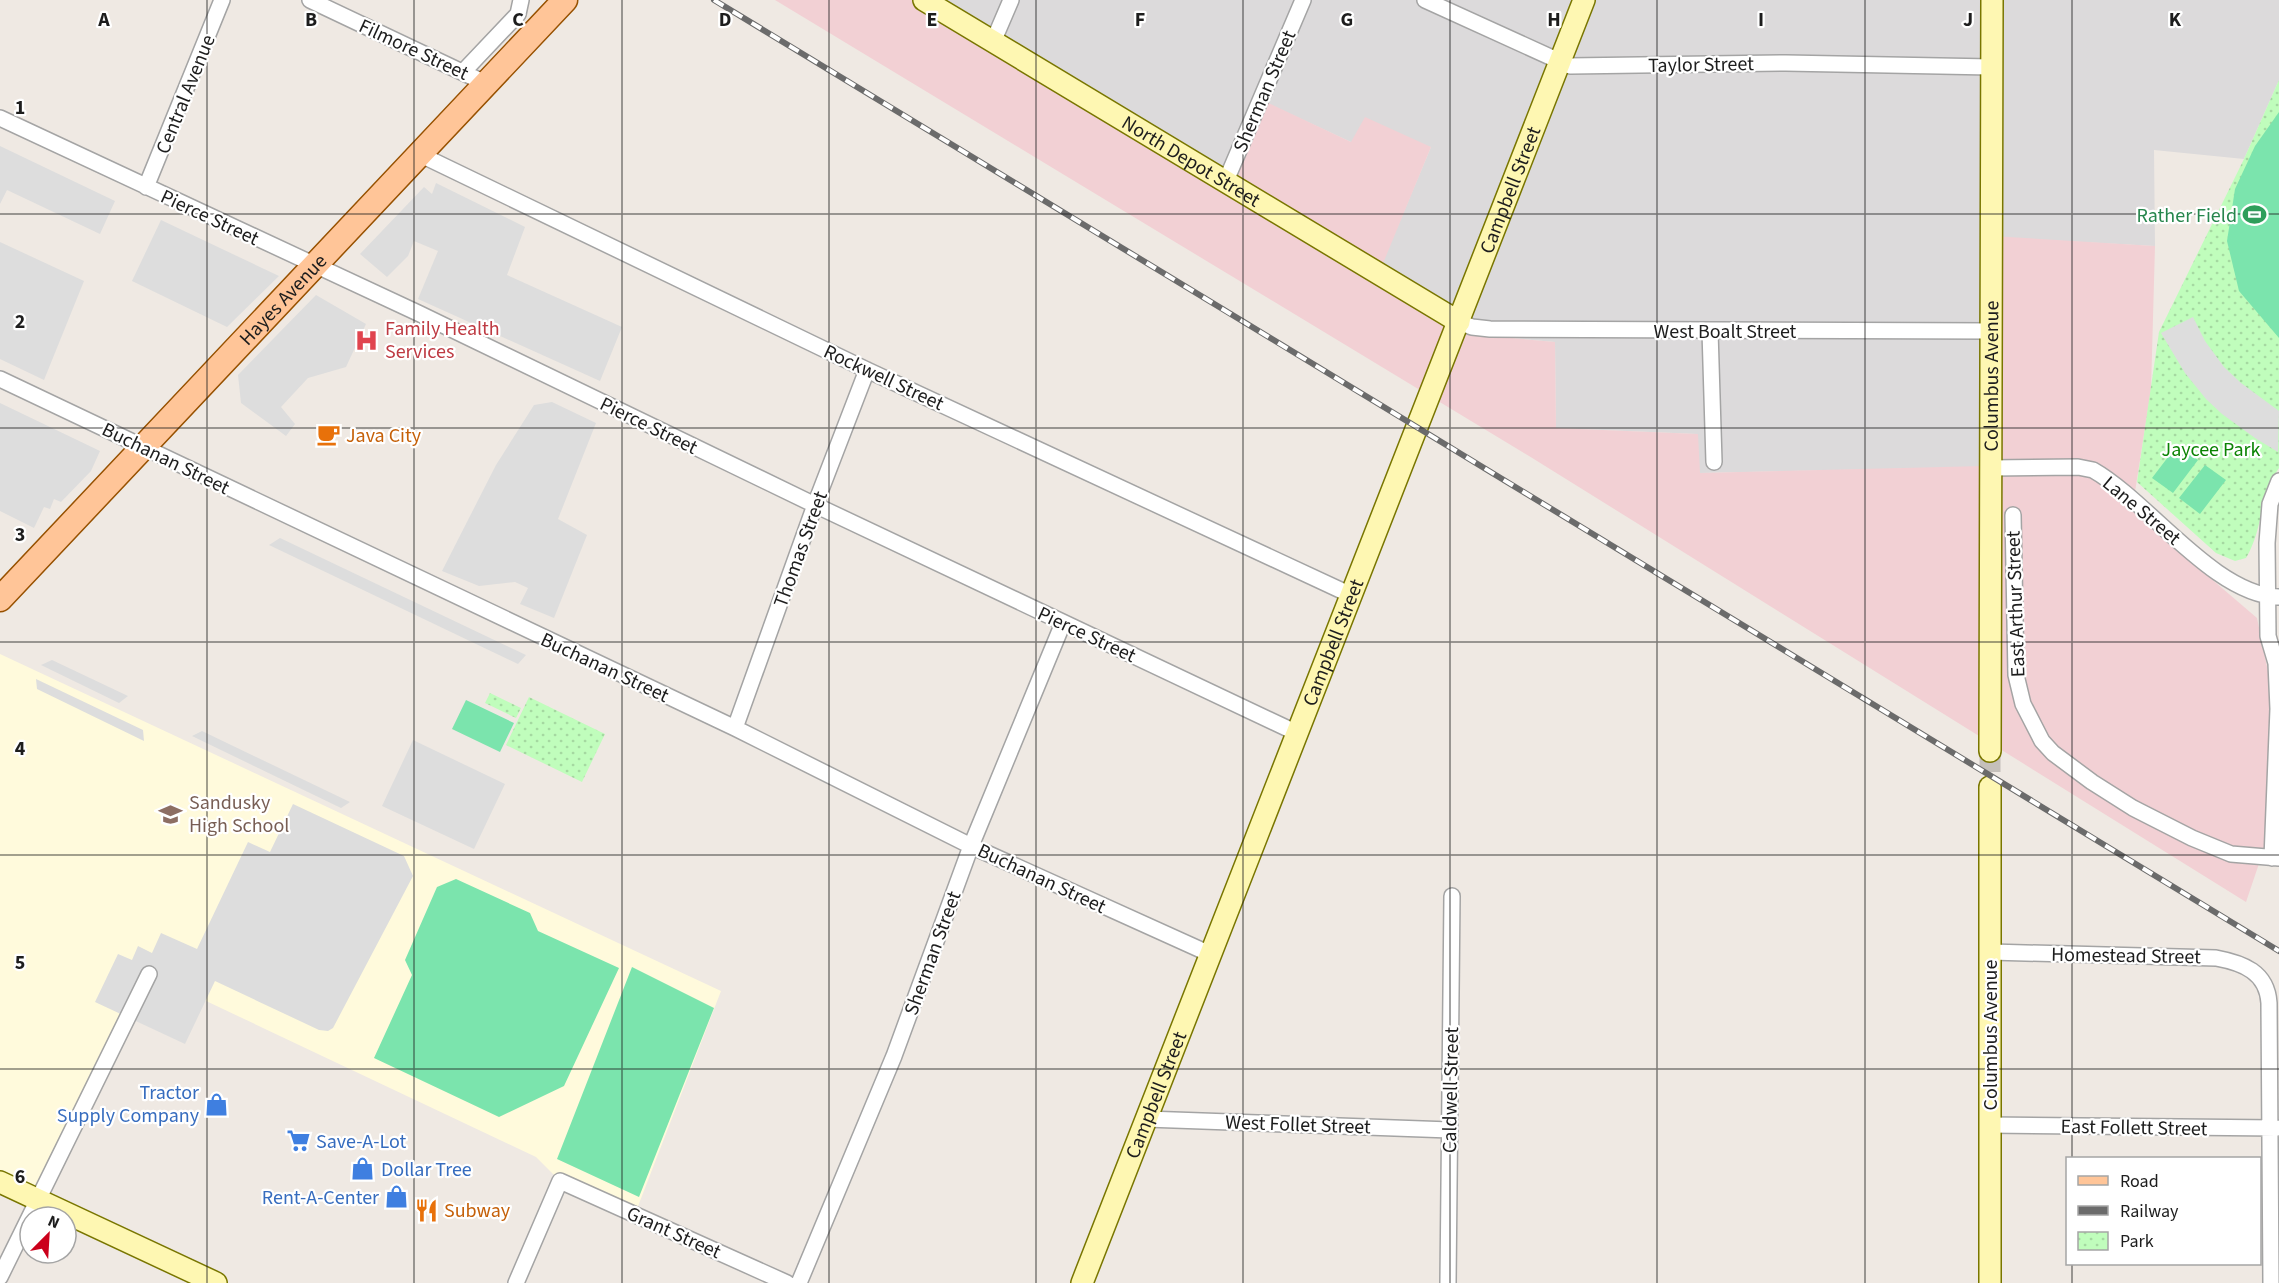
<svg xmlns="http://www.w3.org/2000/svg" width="2279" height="1283" font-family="'Source Sans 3',sans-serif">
<defs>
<pattern id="park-dots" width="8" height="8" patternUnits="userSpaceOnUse" patternTransform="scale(1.5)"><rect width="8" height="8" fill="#c0fdbc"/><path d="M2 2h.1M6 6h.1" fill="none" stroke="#a5d8a1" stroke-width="1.8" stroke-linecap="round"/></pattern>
</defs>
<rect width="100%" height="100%" fill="#efe9e3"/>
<path fill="#dcdadb" d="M920,0H2279V80L2244,159L2154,150L2155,246L1991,237L1985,467L1699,473L1697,434L1556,428L1555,342L1467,334L1376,278L1431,147L1351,142L1260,100L1223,183Z"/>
<path fill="#f2d0d4" d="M775,0H926L1226,176L1260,99L1351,142L1365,117L1431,147L1377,278L1467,334L1555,342L1556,428L1698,434L1700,473L1984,466L1991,236L2155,246L2151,390L2132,511L2257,618L2272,691L2267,840L2246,902L1529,456Z"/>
<path fill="#fffadc" d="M0,654L721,991L635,1214L560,1181L536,1157L149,974L37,1200L0,1182Z"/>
<path fill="url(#park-dots)" d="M2279,80V468C2260,495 2263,530 2246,558L2235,561L2216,553L2137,482L2159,332L2244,159Z
M490,693L521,708L516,718L485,703Z
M529,697L605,734L582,782L506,745Z"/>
<path fill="#7be4ad" d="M2279,112V338L2239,291L2227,241L2235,189L2255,146Z
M2178,444L2198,460L2173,493L2152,478Z
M2205,465L2226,480L2200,514L2179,498Z
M466,700L514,723L500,752L452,729Z
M456,879L530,913L538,931L619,968L564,1086L499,1117L374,1058L412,975L405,960L437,887Z
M632,967L714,1008L639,1197L557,1159Z"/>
<path fill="#ddd" d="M0,146L115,201L100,234L7,190L0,204Z
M436,183L525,227L507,275L622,327L600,381L418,299L438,251L414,241L408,256L387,277L360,254L424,187L432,194Z
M161,220L279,276L227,327L132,281Z
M0,242L84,281L44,380L0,359Z
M316,295L366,324L346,367L308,378L281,407L295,424L286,436L241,403L238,375Z
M2193,317L2205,341L2224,367L2241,383L2279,411L2278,452L2255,438L2222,414L2206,399L2185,373L2161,333Z
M552,402L596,423L558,519L587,535L554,618L520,604L528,588L515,582L479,586L442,571L496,465L534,405Z
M0,403L100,451L91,471L61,502L54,499L50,509L44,507L34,528L0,511Z
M280,538L526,655L518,664L269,545Z
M52,660L128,696L119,703L41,665Z
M36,679L143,730L144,741L37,689Z
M202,731L350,802L341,808L192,736Z
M413,740L505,784L474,849L382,806Z
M293,804L404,856L413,876L333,1028L328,1031L319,1030L215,981L185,1044L95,1002L118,954L132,960L138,946L152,953L161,933L197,949L248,842L270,852Z"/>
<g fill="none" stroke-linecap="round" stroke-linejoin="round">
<path stroke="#c5c0bb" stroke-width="21" stroke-dasharray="21 10" stroke-linecap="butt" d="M1990,751V787"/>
<defs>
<path id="street" d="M310,0L485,83
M1425,0L1570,66L1786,63L1991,67
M993,42L1011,0
M463,72L518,14L521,0
M0,118L418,313L815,505L1297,733
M419,154L867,370L1351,595
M1225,183L1303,0
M146,187L222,0
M1459,322L1472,327L1490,329L1992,331
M1710,331L1714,462
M0,379L735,728L971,846L1210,954
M1991,468L2078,467L2093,470C2149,502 2214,595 2279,597
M2013,515L2016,675L2023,704L2042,741L2053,753L2092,782L2133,808L2192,838L2231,854L2279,858
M735,728L815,505L867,370
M2272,858L2278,709L2276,663L2268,636L2267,543L2270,504L2279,481
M1991,952L2216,958C2243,963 2267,972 2269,1003L2271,1283
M1146,1119L1450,1130
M1989,1125L2277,1128
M0,1277L149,974
M516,1283L560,1181L787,1283
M799,1283L894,1056L971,846L1063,623
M1448,1283L1452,896"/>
<g id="secondary">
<path id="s1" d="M924,0L1459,322"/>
<path id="s2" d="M1990,751L1992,0"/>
<path d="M0,1182L216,1283"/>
<path id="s3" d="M1082,1283L1584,0"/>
<path d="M1990,1283V787"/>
</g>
<g id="primary">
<path id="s4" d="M0,599L565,0"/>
</g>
</defs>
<use href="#street" stroke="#a4a4a4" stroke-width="18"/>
<use href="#secondary" stroke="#797600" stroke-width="24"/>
<use href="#primary" stroke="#975100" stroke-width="27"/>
<use href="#street" stroke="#fff" stroke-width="15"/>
<use href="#secondary" stroke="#fef7b2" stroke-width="21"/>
<use href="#primary" stroke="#ffc598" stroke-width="24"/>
<defs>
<path id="rail" d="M714,0L2279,951"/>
</defs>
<use href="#rail" stroke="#6b6b6b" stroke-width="6"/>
<use href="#rail" stroke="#fff" stroke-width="4" stroke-dasharray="11" stroke-linecap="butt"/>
</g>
<path fill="none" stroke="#1d1d1d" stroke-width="1.5" stroke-opacity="0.55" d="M207,0V1283M414,0V1283M622,0V1283M829,0V1283M1036,0V1283M1243,0V1283M1450,0V1283M1657,0V1283M1865,0V1283M2072,0V1158M0,214H2279M0,428H2279M0,642H2279M0,855H2279M0,1069H2279M2072,1264V1283"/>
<defs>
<symbol id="stadium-bare" viewBox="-9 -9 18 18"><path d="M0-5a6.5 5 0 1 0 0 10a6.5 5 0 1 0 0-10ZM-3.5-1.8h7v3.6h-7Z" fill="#2e9e5b" stroke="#fff" stroke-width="2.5" paint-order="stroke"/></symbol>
<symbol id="hospital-bare" viewBox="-9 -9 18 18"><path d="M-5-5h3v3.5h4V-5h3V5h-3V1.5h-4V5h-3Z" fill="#e0444e" stroke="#fff" stroke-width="2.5" paint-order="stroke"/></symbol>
<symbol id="cafe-bare" viewBox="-9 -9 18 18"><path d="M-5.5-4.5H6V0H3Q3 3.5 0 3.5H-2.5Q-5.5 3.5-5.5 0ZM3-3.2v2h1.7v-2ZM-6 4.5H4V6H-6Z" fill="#e8710a" stroke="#fff" stroke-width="2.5" paint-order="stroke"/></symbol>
<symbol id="school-bare" viewBox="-9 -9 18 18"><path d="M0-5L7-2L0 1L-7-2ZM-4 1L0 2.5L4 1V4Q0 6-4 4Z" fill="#8d6e63" stroke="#fff" stroke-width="2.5" paint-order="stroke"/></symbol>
<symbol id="shop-bare" viewBox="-9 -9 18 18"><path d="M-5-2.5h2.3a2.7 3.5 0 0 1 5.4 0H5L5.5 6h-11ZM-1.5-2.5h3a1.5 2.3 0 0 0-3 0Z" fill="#3f7fe0" stroke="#fff" stroke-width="2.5" paint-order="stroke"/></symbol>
<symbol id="supermarket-bare" viewBox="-9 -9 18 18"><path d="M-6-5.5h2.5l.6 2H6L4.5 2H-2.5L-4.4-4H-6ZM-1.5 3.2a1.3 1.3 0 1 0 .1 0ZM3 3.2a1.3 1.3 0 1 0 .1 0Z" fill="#3f7fe0" stroke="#fff" stroke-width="2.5" paint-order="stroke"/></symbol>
<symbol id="restaurant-bare" viewBox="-9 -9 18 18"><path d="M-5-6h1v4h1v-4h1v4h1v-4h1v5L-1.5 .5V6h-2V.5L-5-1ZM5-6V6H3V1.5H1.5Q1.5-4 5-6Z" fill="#e8710a" stroke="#fff" stroke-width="2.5" paint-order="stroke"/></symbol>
</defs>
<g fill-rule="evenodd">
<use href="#stadium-bare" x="2238" y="198" width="33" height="33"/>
<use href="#hospital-bare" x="350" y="324" width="33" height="33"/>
<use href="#cafe-bare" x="312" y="418" width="33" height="33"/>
<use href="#school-bare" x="154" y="798" width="33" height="33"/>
<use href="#shop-bare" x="200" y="1088" width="33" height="33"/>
<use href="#supermarket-bare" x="282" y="1124" width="33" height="33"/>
<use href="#shop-bare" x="346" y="1152" width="33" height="33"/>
<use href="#shop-bare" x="380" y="1180" width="33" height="33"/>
<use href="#restaurant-bare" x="410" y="1194" width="33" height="33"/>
</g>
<g text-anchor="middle" stroke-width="4.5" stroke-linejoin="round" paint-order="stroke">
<g font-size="20" fill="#1d1d1d" stroke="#fff">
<text transform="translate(414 49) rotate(25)" y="7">Filmore Street</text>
<text transform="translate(1701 64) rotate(-1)" y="7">Taylor Street</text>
<text transform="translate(1264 91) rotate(-67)" y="7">Sherman Street</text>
<text transform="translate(185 94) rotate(-68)" y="7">Central Avenue</text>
<text dy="7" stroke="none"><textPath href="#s1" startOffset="312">North Depot Street</textPath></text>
<text dy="7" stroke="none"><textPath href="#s3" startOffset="1174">Campbell Street</textPath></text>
<text transform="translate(210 217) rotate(25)" y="7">Pierce Street</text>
<text dy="7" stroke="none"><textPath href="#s4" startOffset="412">Hayes Avenue</textPath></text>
<text x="1725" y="338">West Boalt Street</text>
<text dy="7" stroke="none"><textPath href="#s2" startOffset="375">Columbus Avenue</textPath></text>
<text transform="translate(884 377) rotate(25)" y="7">Rockwell Street</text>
<text transform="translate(649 425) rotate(26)" y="7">Pierce Street</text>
<text transform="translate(166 458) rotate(26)" y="7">Buchanan Street</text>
<text transform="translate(2142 510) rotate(40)" y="7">Lane Street</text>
<text transform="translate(800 549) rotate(-70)" y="7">Thomas Street</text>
<text transform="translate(2015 604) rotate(-92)" y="7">East Arthur Street</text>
<text transform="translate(1087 634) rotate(25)" y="7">Pierce Street</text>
<text dy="7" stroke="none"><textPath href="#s3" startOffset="688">Campbell Street</textPath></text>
<text transform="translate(605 667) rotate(25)" y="7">Buchanan Street</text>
<text transform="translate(1042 878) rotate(25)" y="7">Buchanan Street</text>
<text transform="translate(932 953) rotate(-70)" y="7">Sherman Street</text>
<text transform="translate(2126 955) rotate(1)" y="7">Homestead Street</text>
<text transform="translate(1990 1035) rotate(-90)" y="7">Columbus Avenue</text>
<text transform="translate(1450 1090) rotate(-89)" y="7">Caldwell Street</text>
<text dy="7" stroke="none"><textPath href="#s3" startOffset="202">Campbell Street</textPath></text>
<text transform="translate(1298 1124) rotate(2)" y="7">West Follet Street</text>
<text transform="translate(2134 1127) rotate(1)" y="7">East Follett Street</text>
<text transform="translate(674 1232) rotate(24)" y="7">Grant Street</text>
</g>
<g font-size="20" fill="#27864d" stroke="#fff" text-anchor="end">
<text x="2237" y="222">Rather Field</text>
</g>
<g font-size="20" fill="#be3a42" stroke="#fff" text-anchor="start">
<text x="385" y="335">Family Health<tspan x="385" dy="23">Services</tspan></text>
</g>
<g font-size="20" fill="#c56008" stroke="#fff" text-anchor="start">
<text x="346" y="442">Java City</text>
<text x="444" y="1217">Subway</text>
</g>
<g font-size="20" fill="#0b8304" stroke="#fff">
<text x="2211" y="456">Jaycee Park</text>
</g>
<g font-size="20" fill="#785e54" stroke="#fff" text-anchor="start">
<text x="189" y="809">Sandusky<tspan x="189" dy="23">High School</tspan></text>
</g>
<g font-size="20" fill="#366cbe" stroke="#fff" text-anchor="end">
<text x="199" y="1099">Tractor<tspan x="199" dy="23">Supply Company</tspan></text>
<text x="316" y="1148" text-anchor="start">Save-A-Lot</text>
<text x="381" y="1176" text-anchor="start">Dollar Tree</text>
<text x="379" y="1204">Rent-A-Center</text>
</g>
</g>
<g font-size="20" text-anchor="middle" font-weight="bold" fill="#1d1d1d" stroke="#fff" stroke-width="4.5" stroke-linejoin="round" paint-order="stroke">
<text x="104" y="26">A</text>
<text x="311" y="26">B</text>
<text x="518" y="26">C</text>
<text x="725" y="26">D</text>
<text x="932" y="26">E</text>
<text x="1140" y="26">F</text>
<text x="1347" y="26">G</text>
<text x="1554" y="26">H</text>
<text x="1761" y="26">I</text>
<text x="1968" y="26">J</text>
<text x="2175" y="26">K</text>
<text x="20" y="114">1</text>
<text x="20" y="328">2</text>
<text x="20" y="541">3</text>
<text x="20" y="755">4</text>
<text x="20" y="969">5</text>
<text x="20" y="1183">6</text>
</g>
<rect x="2066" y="1157" width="195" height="108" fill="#ffffff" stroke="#a5a5a5" stroke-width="1.5"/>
<rect x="2078" y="1176" width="30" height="9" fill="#ffc598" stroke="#a5a5a5" stroke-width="1.5"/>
<text x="2120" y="1187" font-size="18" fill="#1d1d1d">Road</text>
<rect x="2078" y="1206" width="30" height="9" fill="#6b6b6b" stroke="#a5a5a5" stroke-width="1.5"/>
<text x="2120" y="1217" font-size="18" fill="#1d1d1d">Railway</text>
<rect x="2078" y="1232" width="30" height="18" fill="url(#park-dots)" stroke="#a5a5a5" stroke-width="1.5"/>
<text x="2120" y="1247" font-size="18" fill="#1d1d1d">Park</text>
<g transform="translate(48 1235) rotate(24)"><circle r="28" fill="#ffffff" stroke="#a5a5a5" stroke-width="1.5"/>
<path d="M0-4.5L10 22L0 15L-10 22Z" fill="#cb001b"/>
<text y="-9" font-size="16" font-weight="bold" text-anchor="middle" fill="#1d1d1d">N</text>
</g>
</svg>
